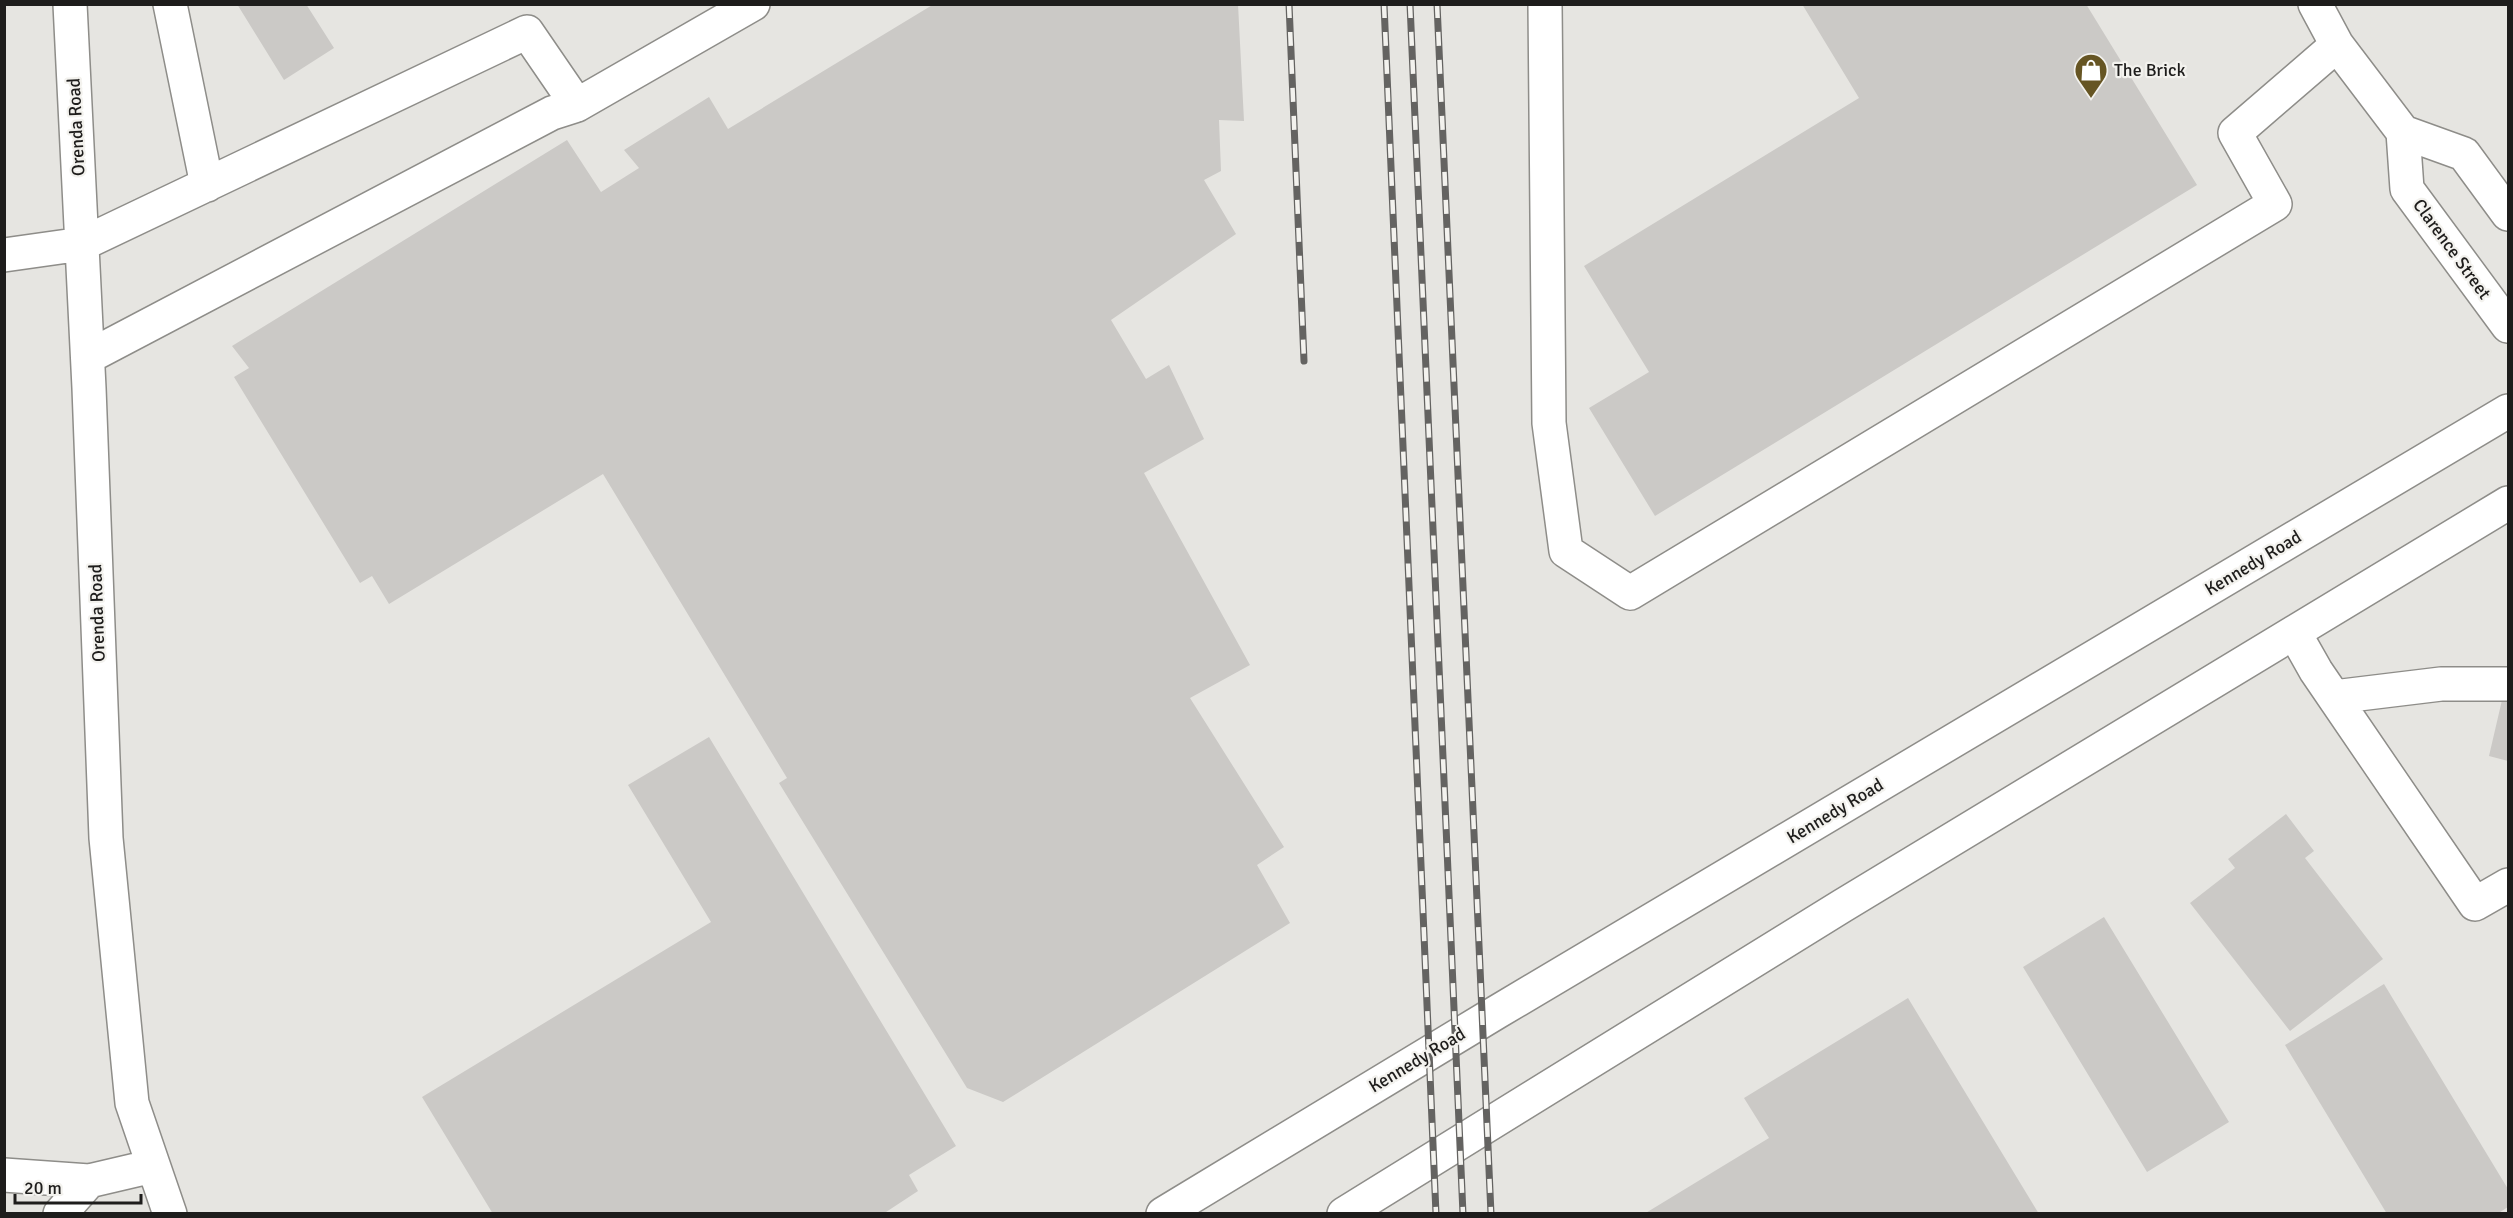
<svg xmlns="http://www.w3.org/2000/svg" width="2513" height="1218" font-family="Signika,sans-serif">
<rect width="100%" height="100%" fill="#e6e5e1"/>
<path fill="#cbc9c6" d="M237,4H306L334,48L284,80Z
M934,4H1238L1244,121L1219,120L1221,171L1204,180L1236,234L1111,320L1146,379L1169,365L1204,439L1144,473L1250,665L1190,698L1284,847L1257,865L1290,923L1003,1102L967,1088L779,783L787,778L603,474L389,604L372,576L360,583L234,377L249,368L232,346L567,140L601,192L639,168L624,150L709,97L728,129Z
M1802,4H2086L2197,185L1655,516L1589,408L1649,372L1584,266L1859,98Z
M2502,700L2508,701V761L2489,756Z
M709,737L956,1146L909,1175L918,1191L883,1214H493L422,1097L711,922L628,785Z
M2286,814L2314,851L2305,858L2383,959L2290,1031L2190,903L2235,868L2228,859Z
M2104,917L2229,1122L2147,1172L2023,967Z
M2384,984L2508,1189V1207L2497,1214H2387L2285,1045Z
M1908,998L2039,1214H1644L1769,1138L1744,1098Z"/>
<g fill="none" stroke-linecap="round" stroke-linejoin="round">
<defs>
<path id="minor" d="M70,4L89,388L106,838L132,1103L170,1214
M170,4L207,185
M1545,4L1549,423L1566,551L1630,593L2275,204L2235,133L2337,45
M2315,4L2337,45L2403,132L2464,154L2508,214
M2403,132L2407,189L2508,326
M4,255L82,244L527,32L577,105L753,4
M88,357L552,113L577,105
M2295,634L2316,671L2475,904L2508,885
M2334,697L2441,684H2508
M4,1175L89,1181
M60,1214L89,1181L153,1166"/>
<path id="major" d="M1163,1214L1497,1012L2508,411
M1344,1214L1842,906L2508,503"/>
</defs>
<use href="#minor" stroke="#8e8d89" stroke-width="36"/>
<use href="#major" stroke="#8e8d89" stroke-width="36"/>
<use href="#minor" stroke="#fff" stroke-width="33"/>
<use href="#major" stroke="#fff" stroke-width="33"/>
<defs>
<path id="rail" d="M1289,4L1304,361
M1384,4L1436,1214
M1410,4L1463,1214
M1437,4L1491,1214"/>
</defs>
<use href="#rail" stroke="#646361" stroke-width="7"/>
<use href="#rail" stroke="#f3f2ee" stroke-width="4.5" stroke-dasharray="14" stroke-linecap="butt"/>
</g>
<defs>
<symbol id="shop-pin" viewBox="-11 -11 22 30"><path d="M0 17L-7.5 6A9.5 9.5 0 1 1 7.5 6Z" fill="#665523" stroke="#f3f2ee"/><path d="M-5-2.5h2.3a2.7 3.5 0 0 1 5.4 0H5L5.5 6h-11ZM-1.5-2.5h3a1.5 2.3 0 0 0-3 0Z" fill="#fff"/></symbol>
</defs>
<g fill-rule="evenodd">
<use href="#shop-pin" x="2072" y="51" width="38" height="52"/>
</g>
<g text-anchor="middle" stroke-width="4.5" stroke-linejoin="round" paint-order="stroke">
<g font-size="18" fill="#1e1d1c" stroke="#f3f2ee" text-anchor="start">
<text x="2114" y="76">The Brick</text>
</g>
<g font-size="18" fill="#1e1d1c" stroke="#f3f2ee">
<text transform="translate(76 127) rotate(-93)" y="6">Orenda Road</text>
<text transform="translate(2452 249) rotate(54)" y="6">Clarence Street</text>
<text transform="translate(2253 563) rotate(-31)" y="6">Kennedy Road</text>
<text transform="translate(97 613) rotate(-92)" y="6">Orenda Road</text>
<text transform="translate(1835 811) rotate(-31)" y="6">Kennedy Road</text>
<text transform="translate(1417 1060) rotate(-31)" y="6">Kennedy Road</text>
</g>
</g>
<rect width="2513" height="1218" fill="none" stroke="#1e1d1c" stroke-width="12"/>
<path d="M15 1194v9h126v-9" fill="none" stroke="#1e1d1c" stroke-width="3"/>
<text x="24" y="1194" font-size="18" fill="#1e1d1c" stroke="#f3f2ee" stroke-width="4.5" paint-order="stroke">20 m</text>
</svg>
